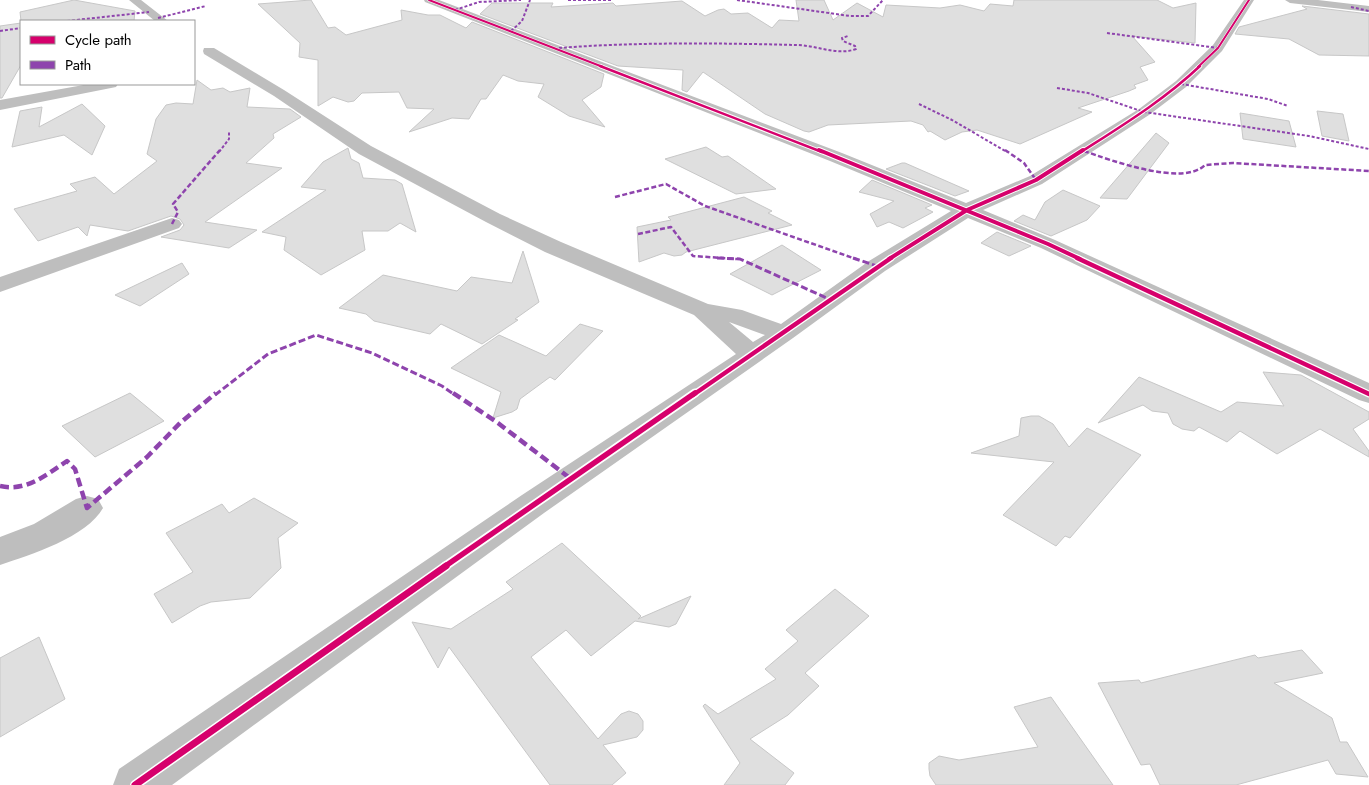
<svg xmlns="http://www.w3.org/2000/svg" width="1369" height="785" font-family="Jost,sans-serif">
<rect width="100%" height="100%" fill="#fff"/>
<path fill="#dfdfdf" stroke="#c7c7c7" d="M74,0L135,11L134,21H21L20,12Z
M311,0L328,28L335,27L346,35L402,20L401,10L428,15H440L466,28L472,22L604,74L601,87L582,100L605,127L569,116L538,97L544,84L518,81L503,75L486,99H481L469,119L452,118L409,132L434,109L407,108L399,92L362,93L354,101L348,102L333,97L318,106V60L299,57L300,43L258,4Z
M796,0H824L833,20L857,3L883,17L886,5L940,8L960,5L984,11L990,4L1013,6L1014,0H1157L1173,8L1196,3L1195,43L1132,36L1155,62L1140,67L1148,80L1134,85L1136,88L1129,91L1078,108L1092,112L1020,144L977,130L962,132L945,140L930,131L928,132L923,125L911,121L828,125L809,132L804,131L765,114L703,72L687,92L682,90L683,70L618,66L480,14L492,3H553L551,7L613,3L616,6L682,1L705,16L718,10L724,9L731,14L748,13L772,28L779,20L799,21Z
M1302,6L1369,14V56L1319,55L1289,39L1235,34L1239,27L1307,9Z
M21,23V65L2,98H0V26Z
M197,80L211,90L223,88L230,92L250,88L247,107L290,109L301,117L273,134L274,138L246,163L282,168L205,222L257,230L229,248L161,237L180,230L184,225L180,219L171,216L128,231L90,225L87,236L78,227L38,241L14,209L77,191L70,184L95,177L114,194L157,161L147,154L156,119L166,105L176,103L193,104Z
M82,104L105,126L92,155L64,135L12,147L20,111L42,107L39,127Z
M1317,111L1343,114L1349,141L1322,136Z
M1240,113L1289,121L1296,147L1243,139Z
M1156,133L1169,143L1127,199L1100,198Z
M706,147L722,157L728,156L776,189L736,194L665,159Z
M348,148L351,159L359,163L363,178L395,180L402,184L416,232L400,223L388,231H362L365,250L321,275L284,250L286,237L262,232L326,190L301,187L323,162Z
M902,163H905L969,191L955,196L886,169Z
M872,180L932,205L925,208L933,212L903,228L889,222L877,227L870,214L894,201L859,192Z
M1063,190L1100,206L1087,220L1051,236L1014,221L1023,215L1035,220L1045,202Z
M744,197L772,211L768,213L792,225L686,252L682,255L674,256L664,253L639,262L637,227L671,220L668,217Z
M997,232L1031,246L1009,256L981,243Z
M782,245L821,270L772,295L730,274Z
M523,251L539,302L515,319L518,320L482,344L441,324L430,334L374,321L366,314L339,308L383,275L457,291L471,277L512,283Z
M182,263L189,274L140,306L115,295Z
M580,324L603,331L555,380L550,377L520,399L517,409L512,412L493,418L501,392L451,368L499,335L546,356Z
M1263,372L1301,375L1369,412V419L1353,429L1369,451V457L1320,429L1277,454L1240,431L1227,442L1199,427L1194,431L1182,429L1173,424L1168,413L1152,411L1143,405L1098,423L1139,377L1221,412L1237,402L1284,406Z
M130,393L164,421L95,457L62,426Z
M1031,416H1039L1053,424L1069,447L1087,428L1141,455L1070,538L1065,536L1056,546L1003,515L1054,462L971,453L1019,436L1021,418Z
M254,498L298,523L278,538L281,568L250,598L211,602L200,606L172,623L154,594L193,572L166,533L222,504L229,513Z
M562,543L641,616L638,619L691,596L676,624L669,627L635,621L591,656L566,630L531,657L598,739L621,714L629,711L638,714L643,721V730L637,737L603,745L626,773L612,785H550L449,647L438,668L412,622L451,629L513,589L506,582Z
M835,589L869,616L805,673L819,686L788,715L750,739L794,773L785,785H724L740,763L703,706L705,704L718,714L776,679L765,669L798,641L786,630Z
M39,637L65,699L0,737V658Z
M1302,650L1323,673L1274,683L1332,718L1340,742H1347L1368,777L1336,774L1328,760L1236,785H1160L1150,764L1141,765L1098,683L1139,680L1141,683L1255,655L1258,658Z
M1051,697L1113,785H936L930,776L929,769V763L939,756L959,760L1038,747L1014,707Z"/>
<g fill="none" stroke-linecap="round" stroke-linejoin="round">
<path fill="#bebebe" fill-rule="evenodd" d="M129,0H141L168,21H155Z
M424,0H439L842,153L966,203L1030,176L1139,109L1176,81L1213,45L1244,0H1254L1222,51L1186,87L1149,115L1042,184L983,210L1055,240L1369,383V403L1359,400L1041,248L968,218L885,271L793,338L544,513L172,785H113L119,769L522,495L736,354L694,315L545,252L486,222L359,154L274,96L204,54L203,51L204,48H214L284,90L371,146L500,214L561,242L708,304L742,310L781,324L869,261L951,211L830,161L425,2ZM729,322L765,335L753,342Z
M1285,0H1318L1369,6V12L1290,3Z
M89,84H118L116,87L111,88L0,110V100Z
M172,218L179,220L182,224L179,228L0,292V277Z
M87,496L98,499L103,508C87,537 30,555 0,565V537L34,524L76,499Z"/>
<path stroke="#8e44ad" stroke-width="2" stroke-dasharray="3 2" stroke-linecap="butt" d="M568,0H612
M737,0L850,16H868L883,0
M1351,7L1369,11
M455,10L479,2L521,0
M158,18L206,6
M67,21L149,12
M0,31L21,28
M511,31L522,21L530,0
M1107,33L1218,48
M559,48C636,42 719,43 796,45C816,45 837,56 856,49L855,46L843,41L842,38L848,36
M1181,84L1268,99L1288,106
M1057,88L1088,93L1144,112L1309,136L1369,149
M919,104L952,120L1007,152
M1084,151L1086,152
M219,152L229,139V131"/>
<path stroke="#8e44ad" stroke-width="2.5" stroke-dasharray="5 2.5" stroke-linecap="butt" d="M1005,150L1024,163L1036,180
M1084,151C1110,160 1183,187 1205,165L1233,163L1369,171
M615,197L666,184L705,206L856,259
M172,224L178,212L173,204L220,150
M638,234L671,227L693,256L737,259"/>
<path stroke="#8e44ad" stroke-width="3" stroke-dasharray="7 3" stroke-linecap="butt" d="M717,258L740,259L829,299
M853,258L877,266
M215,395L268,354L316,335L372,353L442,386L455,395"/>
<path stroke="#8e44ad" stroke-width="4.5" stroke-dasharray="9 4.5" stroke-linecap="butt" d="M453,393L498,423L571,479
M0,486C26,492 46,475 67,461L75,469L87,508L147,457L180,423L216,393"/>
<defs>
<path id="cycleway-far5" d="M429,0L603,67
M1198,67L1218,48L1249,0"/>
<path id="cycleway-far4" d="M600,66L822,152
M1081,152C1123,125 1164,100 1200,66"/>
<path id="cycleway-far3" d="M819,150L1048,244L1080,259
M889,259L967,210L1036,180L1083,150"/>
<path id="cycleway-far2" d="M1077,258L1369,394
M693,395L891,258"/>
<path id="cycleway-far1" d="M444,567L695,393"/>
<path id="cycleway" d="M135,785L446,566"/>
</defs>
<use href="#cycleway-far5" stroke="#fff" stroke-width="3"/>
<use href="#cycleway-far4" stroke="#fff" stroke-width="4.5"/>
<use href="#cycleway-far3" stroke="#fff" stroke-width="6"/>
<use href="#cycleway-far2" stroke="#fff" stroke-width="7"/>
<use href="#cycleway-far1" stroke="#fff" stroke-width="9"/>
<use href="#cycleway" stroke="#fff" stroke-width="10"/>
<use href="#cycleway-far5" stroke="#d6006c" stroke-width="2"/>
<use href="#cycleway-far4" stroke="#d6006c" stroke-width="2.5"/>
<use href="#cycleway-far3" stroke="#d6006c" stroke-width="4"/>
<use href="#cycleway-far2" stroke="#d6006c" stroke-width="4.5"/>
<use href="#cycleway-far1" stroke="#d6006c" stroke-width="5.5"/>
<use href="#cycleway" stroke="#d6006c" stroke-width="7"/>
</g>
<rect x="20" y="20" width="175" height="65" fill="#ffffff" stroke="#999999"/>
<rect x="30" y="36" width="25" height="8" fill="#d6006c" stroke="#999999"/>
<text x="65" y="45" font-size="15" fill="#000000">Cycle path</text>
<rect x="30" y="61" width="25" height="8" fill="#8e44ad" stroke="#999999"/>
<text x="65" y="70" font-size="15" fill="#000000">Path</text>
</svg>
